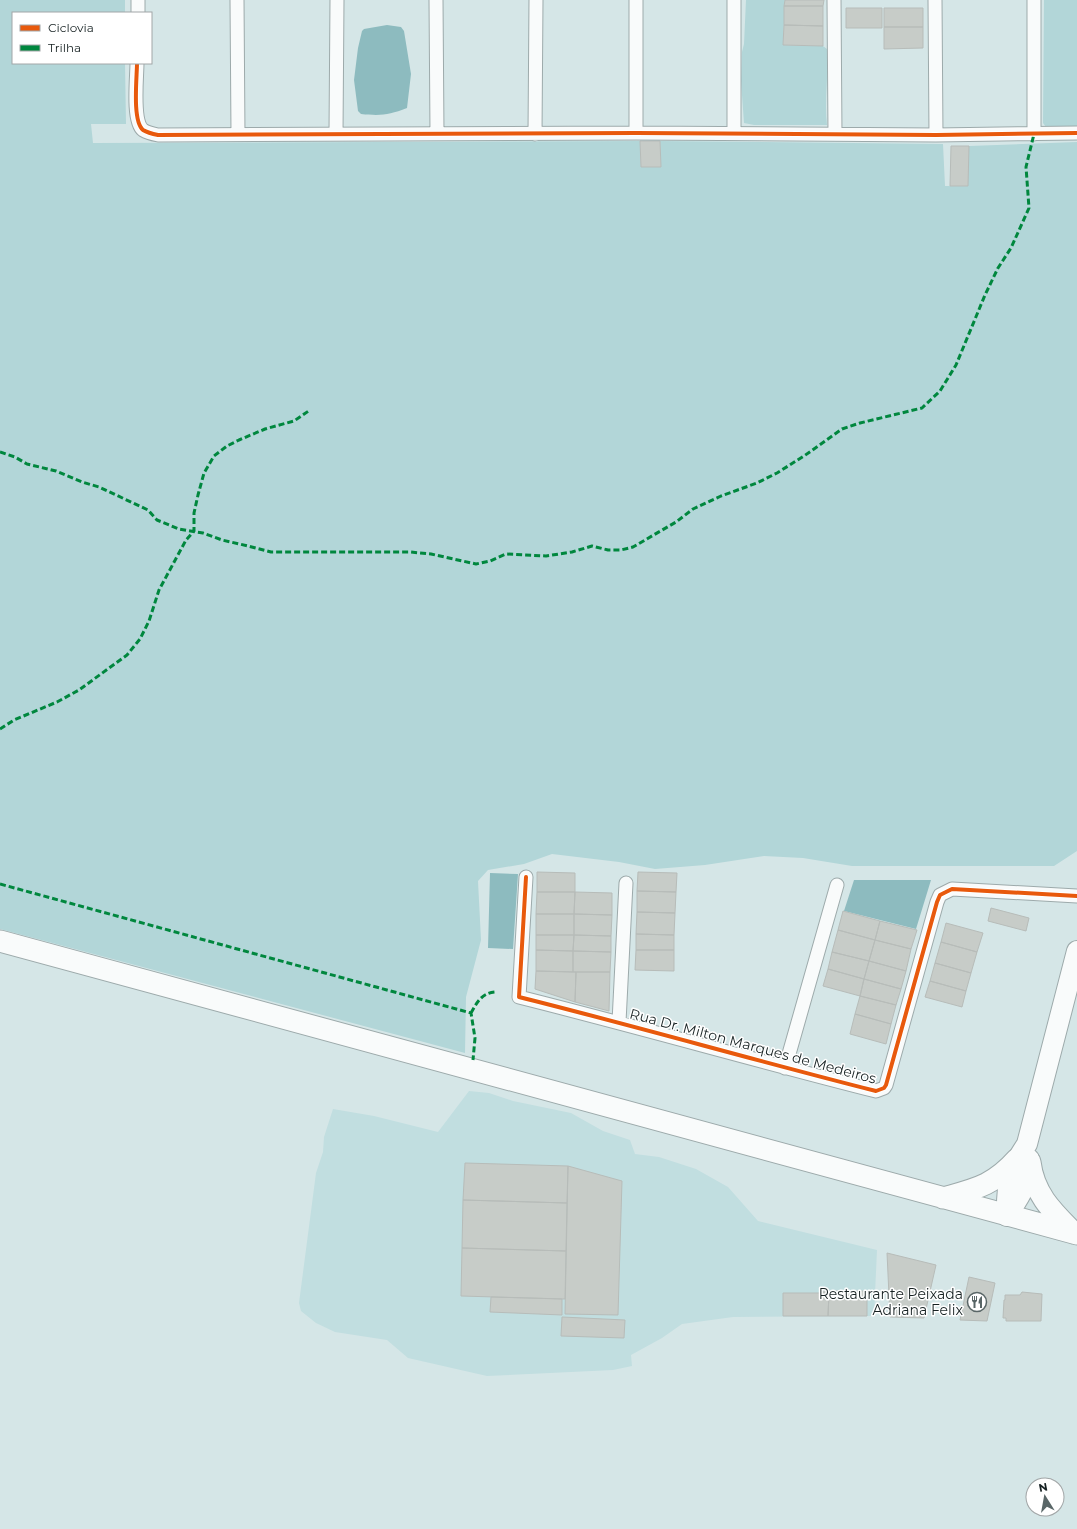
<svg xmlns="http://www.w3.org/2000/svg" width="1077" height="1529" font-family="Montserrat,sans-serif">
<rect width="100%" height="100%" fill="#d5e6e7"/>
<path fill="#c1dee0" d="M469,1091L489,1093L513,1101L571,1113L603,1131L630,1140L635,1154L659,1157L696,1169L728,1187L758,1221L877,1250L874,1316L733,1317L682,1324L662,1338L631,1355L632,1366L613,1370L487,1376L408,1358L387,1340L335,1332L316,1323L301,1311L299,1303L316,1173L323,1152L324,1137L333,1109L374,1116L438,1132Z"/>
<path fill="#b2d6d8" d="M0,0H125V13H13V63H125L126,124H91L93,143L640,141L641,167L661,166L660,141L943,144L945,186H967L969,146L1077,142V851L1054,866H852L803,858L764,856L705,865L655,869L619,862L552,854L524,864L488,870L478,881L481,940L466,997L465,1053L0,929Z
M746,0H785L783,45L823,46L827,49C829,74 824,100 827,125H754L744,123L741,81L742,52L744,44Z
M1044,0H1077V126L1046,127L1043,123Z"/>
<path fill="#8dbbbf" d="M387,25L401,27L404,31L411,74L407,108C389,115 381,116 361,114L358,111L354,80L358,48L362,31L364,29Z
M490,873L518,874L513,949L488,948Z
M854,880H931L916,929L844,911Z"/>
<path fill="#c7ccc8" stroke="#b7bcb9" d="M785,0H824L823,6H784Z
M784,6H823V26L784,25Z
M846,8H882V28H846Z
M884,8H923V27H884Z
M784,25L823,26V46L783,45Z
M884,27H923V48L884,49Z
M640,141H660L661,167H641Z
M951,146H969L968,186H950Z
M537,872L575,873V892H537Z
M638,872L677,873L676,892L637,891Z
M637,891L676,892L675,913L637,912Z
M537,892H575L574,914H536Z
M575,892L612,893V915L574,914Z
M991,908L1029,918L1026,931L988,921Z
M843,911L880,921L875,940L838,930Z
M637,912L675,913L674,935L636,934Z
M536,914H574V935H536Z
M574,914L612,915L611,936L574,935Z
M880,921L917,930L911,949L875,940Z
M946,923L983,933L977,952L941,942Z
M838,930L875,940L869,961L832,952Z
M636,934L674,935V950H636Z
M536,935H574L573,951L536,950Z
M574,935L611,936V952L573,951Z
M875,940L911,949L906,971L869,961Z
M941,942L977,952L971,973L935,963Z
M536,950L573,951V972L536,971Z
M636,950H674V971L635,970Z
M573,951L611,952L610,972H573Z
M832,952L869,961L864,979L828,969Z
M869,961L906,971L901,989L864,979Z
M935,963L971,973L966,991L930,981Z
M828,969L864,979L860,996L823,986Z
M536,971L576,972L575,1002L535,989Z
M576,972H610L609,1011L575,1002Z
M864,979L901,989L896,1005L860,996Z
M930,981L966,991L962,1007L925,997Z
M860,996L896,1005L891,1024L855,1014Z
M855,1014L891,1024L886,1044L850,1034Z
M465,1163L568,1166L567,1203L463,1200Z
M568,1166L622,1181L618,1315L565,1314Z
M463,1200L567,1203L566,1251L462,1248Z
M462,1248L566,1251L565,1299L461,1296Z
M887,1253L936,1265L924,1318L890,1317Z
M969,1277L995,1283L987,1321L960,1320Z
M822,1291H867V1316H828L829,1293H822Z
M1022,1292L1042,1294L1041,1321H1006V1318H1003L1004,1300H1005V1295H1020Z
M783,1293H829L828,1316H783Z
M491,1297L562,1299V1315L490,1312Z
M562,1317L625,1320L624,1338L561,1336Z"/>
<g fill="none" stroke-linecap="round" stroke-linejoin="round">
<defs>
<path id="minor" d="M237,0L238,134
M436,0L437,133
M734,0V133
M834,0L835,134
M935,0L936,135
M1034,0V134
M138,13V0
M137,63C137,77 132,121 143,130C148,133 153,134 158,135L636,133L936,135L1077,133
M336,133L337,0
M636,133V0
M535,134L536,0
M526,877L519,997C639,1027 757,1061 876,1091L884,1088L886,1085L937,902L940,895L952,889L1077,896
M619,1022L626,883
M785,1068L837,885"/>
<path id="primary" d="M1007,1216C1006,1185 1010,1169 1027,1144L1077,951
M1007,1216C1018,1199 1032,1180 1029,1159"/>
<path id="trunk" d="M0,941L1077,1234
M1030,1162C1034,1194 1052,1211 1074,1233
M943,1198C975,1189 993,1186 1017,1159"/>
</defs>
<use href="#minor" stroke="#9daaab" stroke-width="15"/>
<use href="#primary" stroke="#9daaab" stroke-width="22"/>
<use href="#trunk" stroke="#9daaab" stroke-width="23"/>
<use href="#minor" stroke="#f9fbfb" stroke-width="13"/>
<use href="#primary" stroke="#f9fbfb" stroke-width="20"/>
<use href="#trunk" stroke="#f9fbfb" stroke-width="21"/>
<path stroke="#00873e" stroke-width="3" stroke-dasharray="6 3" stroke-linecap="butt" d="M0,452L15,457L27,464L56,471L82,482L99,487L148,510L157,520L179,529L203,533L222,540L248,546L271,552H410L431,554L476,564L490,561L506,554L546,556L572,552L592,546L608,550H621L633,547L676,522L693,509L721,496L757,483L777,473L804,456L842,429L860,423L922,408L940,391L956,365L985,295L998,268L1011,248L1029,208L1026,167L1034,134
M0,729L14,720L57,702L79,690L127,655L140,639L149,621L159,590L186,540L194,531V513L198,495L204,473L214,456L227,446L239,440L265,429L294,421L310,410
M0,884L471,1013L475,1038L473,1060
M471,1013C477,1002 482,993 495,992"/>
<defs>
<path id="cycleway" d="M137,63C137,77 132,121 143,130C148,133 153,134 158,135L636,133L936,135L1077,133
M526,877L519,997C639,1027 757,1061 876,1091L884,1088L886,1085L937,902L940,895L952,889L1077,896"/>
</defs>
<use href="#cycleway" stroke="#fff" stroke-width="6"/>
<use href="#cycleway" stroke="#e8590c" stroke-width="4"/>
</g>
<defs>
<symbol id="restaurant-ring" viewBox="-11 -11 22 22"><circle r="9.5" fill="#fff" stroke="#596667" stroke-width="1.5"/><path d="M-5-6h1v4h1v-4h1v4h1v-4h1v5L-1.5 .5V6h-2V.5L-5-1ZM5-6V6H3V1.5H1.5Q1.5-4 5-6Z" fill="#596667"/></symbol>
</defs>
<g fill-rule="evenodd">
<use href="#restaurant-ring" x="966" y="1291" width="22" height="22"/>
</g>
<g text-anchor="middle" stroke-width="3" stroke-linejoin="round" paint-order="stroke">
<g font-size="14" fill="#162122" stroke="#fff">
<text transform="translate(753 1046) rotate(15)" y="5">Rua Dr. Milton Marques de Medeiros</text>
</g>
<g font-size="14" fill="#162122" stroke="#fff" text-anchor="end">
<text x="963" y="1299">Restaurante Peixada<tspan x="963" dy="16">Adriana Felix</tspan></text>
</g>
</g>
<rect x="12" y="12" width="140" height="52" fill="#ffffff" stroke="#a2a6a7"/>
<rect x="20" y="25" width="20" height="6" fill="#e8590c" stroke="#a2a6a7"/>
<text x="48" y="32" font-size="12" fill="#162122">Ciclovia</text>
<rect x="20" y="45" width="20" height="6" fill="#00873e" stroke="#a2a6a7"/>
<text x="48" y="52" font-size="12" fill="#162122">Trilha</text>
<g transform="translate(1045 1497) rotate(349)"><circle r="19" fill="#ffffff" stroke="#a2a6a7"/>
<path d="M0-3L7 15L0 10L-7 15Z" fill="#596667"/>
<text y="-6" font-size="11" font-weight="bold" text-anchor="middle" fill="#162122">N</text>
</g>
</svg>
